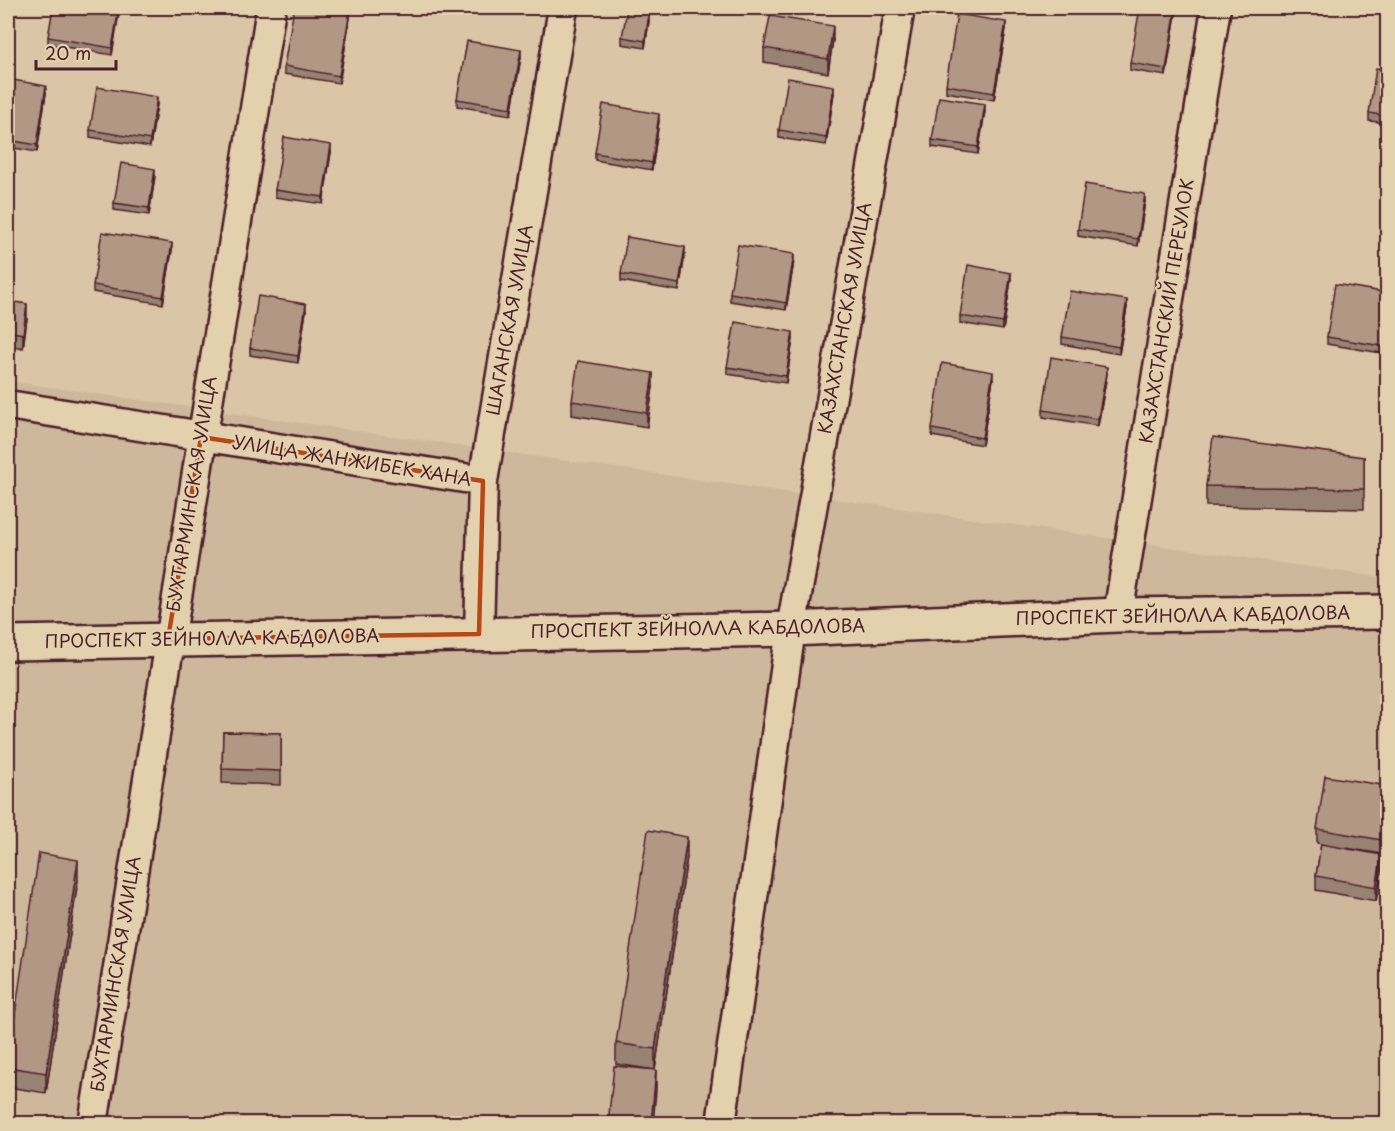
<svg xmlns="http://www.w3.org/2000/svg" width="1395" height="1131" font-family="'Playpen Sans',sans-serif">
<rect width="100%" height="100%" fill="#dac6a6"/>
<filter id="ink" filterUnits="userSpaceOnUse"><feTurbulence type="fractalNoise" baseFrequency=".0167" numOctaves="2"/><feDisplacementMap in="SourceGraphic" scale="12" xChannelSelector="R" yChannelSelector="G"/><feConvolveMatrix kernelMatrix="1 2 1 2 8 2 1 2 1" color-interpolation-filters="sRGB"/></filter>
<g filter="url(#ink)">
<path fill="#ceb89c" d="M8,381L1387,578V1123H8Z"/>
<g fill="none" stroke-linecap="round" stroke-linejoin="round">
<defs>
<path id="street" d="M8,405L483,481
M1118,615L1216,8
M479,634L483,481L563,8
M93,1124L271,8
M721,1124L791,629L900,8"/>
<path id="secondary" d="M8,643L791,629L1118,615L1388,612"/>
</defs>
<use href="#street" stroke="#4a1f2b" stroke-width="33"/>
<use href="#secondary" stroke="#4a1f2b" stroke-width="38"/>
<use href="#street" stroke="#e3d1ae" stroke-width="28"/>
<use href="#secondary" stroke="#e3d1ae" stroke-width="33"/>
</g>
<path fill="#988272" stroke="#4a1f2b" stroke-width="1.5" d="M119,12L112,55L48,44V37Z
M1176,13L1166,76L1130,70V63Z
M350,18L339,83L284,74V66Z
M649,21L645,48L622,44V37Z
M1006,29L994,100L946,92V85Z
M833,40L828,73L764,62V48Z
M521,57L511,115L457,106V99Z
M1388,70V123L1369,121V113Z
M8,79L46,93L37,152L8,147Z
M834,93L826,145L779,138V130Z
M157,104L150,147L90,137V130Z
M985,111L978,154L932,147V140Z
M659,121L652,170L595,160V153Z
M331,152L323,204L275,197V190Z
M155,176L149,215L114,210V203Z
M1145,201L1138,246L1078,236V229Z
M172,250L163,304L93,292V285Z
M685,254L679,291L621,281V274Z
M794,261L786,310L730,301V293Z
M1011,280L1003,330L960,323V316Z
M1388,293V354L1327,344V337Z
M8,301L27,318L23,348L8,345Z
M1127,307L1119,354L1062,344V337Z
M306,311L298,363L250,355V348Z
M793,339L786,383L727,374V367Z
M1107,374L1098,426L1043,417V410Z
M993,379L982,445L932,436V429Z
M653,387L647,427L572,415V401Z
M1364,457V509L1206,506V486Z
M223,732L281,733V785L222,783Z
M1388,786V855L1346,848L1382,869L1376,901L1316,890V876L1321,844L1317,843V829Z
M687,857L655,1070L616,1064V1043Z
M78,880L46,1093L8,1087V1061Z"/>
<path fill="#7c6a5c" stroke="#4a1f2b" stroke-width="1.5" d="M119,8V12L112,55V48Z
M1176,8V13L1166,76V69Z
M350,11V18L339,83V76Z
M649,14V21L645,48V41Z
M1006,22V29L994,100V93Z
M833,26V40L828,73V59Z
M521,50V57L511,115V108Z
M46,86V93L37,152V145Z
M834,86V93L826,145V138Z
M157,97V104L150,147V140Z
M985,104V111L978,154V147Z
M659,114V121L652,170V163Z
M331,145V152L323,204V197Z
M155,169V176L149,215V208Z
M1145,194V201L1138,246V239Z
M172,243V250L163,304V297Z
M685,247V254L679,291V284Z
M794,254V261L786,310V303Z
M1011,273V280L1003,330V323Z
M1127,300V307L1119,354V347Z
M27,304V318L23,348V334Z
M306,304V311L298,363V356Z
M793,332V339L786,383V376Z
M1107,367V374L1098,426V419Z
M993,372V379L982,445V438Z
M653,373V387L647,427V413Z
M687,837V857L655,1070V1049Z
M1382,855V869L1376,901V887Z
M78,860V880L46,1093V1073Z
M656,1070V1091L653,1124H651Z"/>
<path fill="#b19784" stroke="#4a1f2b" stroke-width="1.5" d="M53,8H119L112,48L48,37Z
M294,8H327L350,11L339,76L284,66Z
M1140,8H1176L1166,69L1130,63Z
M627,10L649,14L645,41L622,37Z
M957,14L1006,22L994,93L946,85Z
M770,16L833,26L828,59L764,48Z
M467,41L521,50L511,108L457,99Z
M1376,68L1388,70V116L1369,113Z
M788,78L834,86L826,138L779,130Z
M8,79L46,86L37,145L8,140Z
M97,87L157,97L150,140L90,130Z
M939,97L985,104L978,147L932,140Z
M603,104L659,114L652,163L595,153Z
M284,137L331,145L323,197L275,190Z
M121,163L155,169L149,208L114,203Z
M1085,184L1145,194L1138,239L1078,229Z
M102,232L172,243L163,297L93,285Z
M627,237L685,247L679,284L621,274Z
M738,245L794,254L786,303L730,293Z
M968,265L1011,273L1003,323L960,316Z
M1335,284L1388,293V347L1327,337Z
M1070,291L1127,300L1119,347L1062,337Z
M258,296L306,304L298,356L250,348Z
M8,301L27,304L23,334L8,331Z
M735,322L793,332L786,376L727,367Z
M1051,357L1107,367L1098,419L1043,410Z
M578,361L653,373L647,413L572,401Z
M942,363L993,372L982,438L932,429Z
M1213,437L1364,457V489L1206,486Z
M223,732L281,733V771L222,769Z
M1325,776L1388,786V841L1317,829Z
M648,830L687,837L655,1049L616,1043Z
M1321,844L1382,855L1376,887L1316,876Z
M39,853L78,860L46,1073L8,1067V1061Z
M614,1066L656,1070L651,1124H608Z"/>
</g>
<path fill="none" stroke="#b94815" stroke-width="4.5" stroke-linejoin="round" d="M201,437L483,481L479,634L168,639Z"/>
<g text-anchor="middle" stroke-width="4.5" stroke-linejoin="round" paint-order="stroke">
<g font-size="18" fill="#4a1f2b" stroke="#e3d1ae">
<text transform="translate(1167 311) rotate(-81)" y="6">КАЗАХСТАНСКИЙ ПЕРЕУЛОК</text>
<text transform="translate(845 318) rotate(-80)" y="6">КАЗАХСТАНСКАЯ УЛИЦА</text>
<text transform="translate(510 320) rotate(-80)" y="6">ШАГАНСКАЯ УЛИЦА</text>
<text transform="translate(352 461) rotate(9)" y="6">УЛИЦА ЖАНЖИБЕК ХАНА</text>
<text transform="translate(192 494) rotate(-81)" y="6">БУХТАРМИНСКАЯ УЛИЦА</text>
<text transform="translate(1183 616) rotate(-1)" y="6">ПРОСПЕКТ ЗЕЙНОЛЛА КАБДОЛОВА</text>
<text transform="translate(698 629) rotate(-1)" y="6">ПРОСПЕКТ ЗЕЙНОЛЛА КАБДОЛОВА</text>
<text transform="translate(212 639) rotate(-1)" y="6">ПРОСПЕКТ ЗЕЙНОЛЛА КАБДОЛОВА</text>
<text transform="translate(116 974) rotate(-81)" y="6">БУХТАРМИНСКАЯ УЛИЦА</text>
</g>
</g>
<rect width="1395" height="1131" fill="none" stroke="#e3d1ae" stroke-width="30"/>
<rect x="15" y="15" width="1365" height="1101" fill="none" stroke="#4a1f2b" stroke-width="2" filter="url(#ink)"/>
<path d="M36 60v9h80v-9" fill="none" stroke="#4a1f2b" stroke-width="3"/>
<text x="45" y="60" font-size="18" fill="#4a1f2b" stroke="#e3d1ae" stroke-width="4.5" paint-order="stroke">20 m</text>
</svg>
